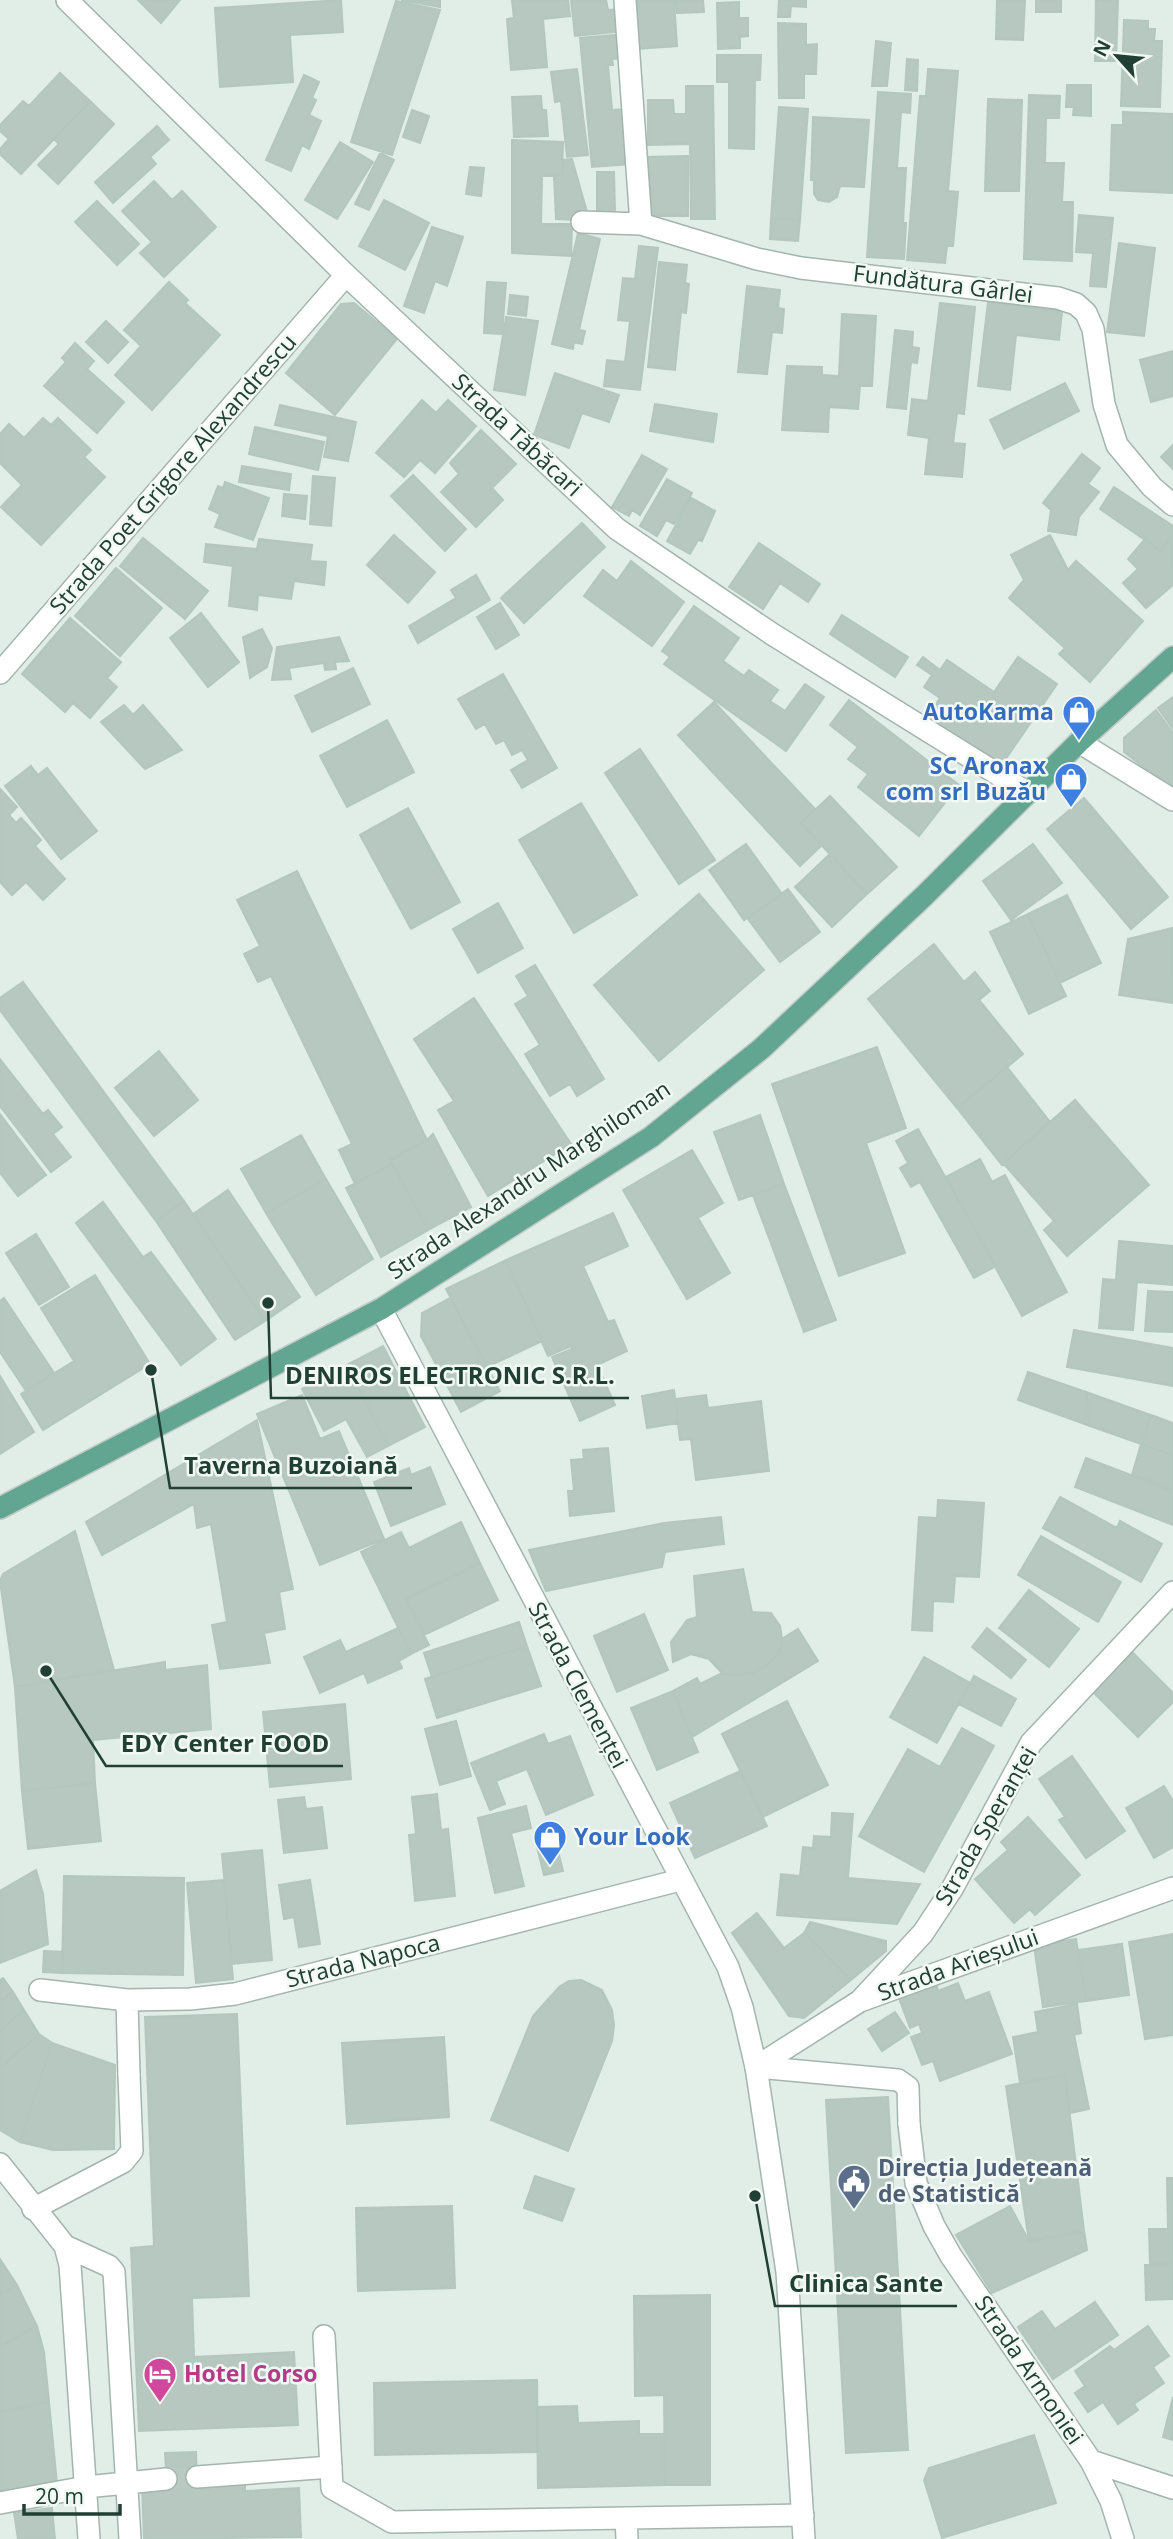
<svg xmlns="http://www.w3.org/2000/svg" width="1173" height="2539" font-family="'Open Sans',sans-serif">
<rect width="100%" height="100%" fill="#e1ede7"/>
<path fill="#b6c8c0" stroke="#b3c7be" stroke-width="2" d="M138,0H180L161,23Z
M341,0L343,32L290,35L293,82L220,87L215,8Z
M401,0H440V7Z
M512,0H568L570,16L543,19L547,67L511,70L507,19L514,18Z
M571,0H606L608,10L621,9L624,31L575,36Z
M634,0H674L677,46L637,49Z
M676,0H703L704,12L677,13Z
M779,0H806V7L791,6L790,17H778Z
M997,0H1025L1023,40L996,39Z
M1036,0H1061V12H1036Z
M1096,0H1118L1116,61H1095Z
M396,1L440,10L392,155L351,142Z
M739,2V18H748V36L740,37V48L718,49L717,3Z
M1124,20L1148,21V29H1155L1154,41H1162L1160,107L1121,106Z
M778,23L806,24V45L817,44L816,74H804V98H779Z
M625,34L628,58L612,59L613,65H608L612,110L626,109L631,164L592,167L580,38Z
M876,41L891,43L887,86H872Z
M717,55H761L760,80H755L754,149L729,148V82H717Z
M907,59L918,60L917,91L905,90Z
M577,69L588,155L567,157L561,101L555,102L551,72Z
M928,69L958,71L948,191L958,192L953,246H947L945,263L907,260L920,96H926Z
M60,73L90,101L21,174L0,154V149L9,139L0,131V125L23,101L29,106Z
M304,75L319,82L312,98L316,100L309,115L321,121L309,149L302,145L291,171L266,160Z
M1067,85H1091V116L1073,115L1074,107H1066Z
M686,86H713L715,219H691L690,144L648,145V100H673L674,114H686Z
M878,92L911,94L910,113L901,112L897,168H906L903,223H906L904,259L867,257Z
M1029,95L1060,96L1059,118H1046L1045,163H1064L1062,202H1073L1072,261L1024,259Z
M541,96L542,110H546L548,136L514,137L512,97Z
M988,99L1022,100L1019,191H985Z
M90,101L114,124L58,184L38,165L59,144L54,139Z
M779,107L808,109L800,220L771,218Z
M412,110L429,116L420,143L403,137Z
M1123,112L1173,114V193L1110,190L1112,125H1123Z
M813,117L869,120L864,187L840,186L837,197L829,202L818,200L814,194V180H811Z
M157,126L169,140L150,157L156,164L113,203L95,182Z
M512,140L563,142L562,176H542L541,224H572L571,256L512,253Z
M340,142L373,162L337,219L305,200Z
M380,153L394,160L369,210L355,204Z
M688,156V216H645V157Z
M572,159L587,212H576L575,220L556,219L554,176H562L563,160Z
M470,167L484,168L481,196L466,194Z
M597,172H614L615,213H597Z
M154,181L172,200L182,191L216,227L164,277L140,253L152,242L122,211Z
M384,200L429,223L405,270L359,246Z
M97,201L139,244L117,265L75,222Z
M1079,215L1113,218L1106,287L1090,286L1093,253L1076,252Z
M771,218L800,220L798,241L770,239Z
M432,227L463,237L447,286L435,281L424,313L404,306Z
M578,233L600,239L579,330L585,331L582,344L574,342L573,349L552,344Z
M1119,243L1155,248L1144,336L1107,332Z
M639,246L658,248L640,390L604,386L607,360L625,362L630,321L618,320L623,278L635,279Z
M659,262L687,265L685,283L689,284L686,313L681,312L675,370L648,367Z
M169,282L188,300L185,303L220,335L152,410L115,375L141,346L124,330Z
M487,282L506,283L502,334L484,333Z
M747,286L780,290L778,308L784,309L782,333L772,332L767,374L738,372Z
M510,295L528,297L526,316L508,314Z
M988,302L1062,311L1059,340L1016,335L1010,390L978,386Z
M354,303L397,339L335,415L286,373L341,304Z
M940,303L975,307L964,414L957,413L953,443L965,444L962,477L925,474L929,438L908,435L912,399L928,401Z
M842,314L876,316L872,386H860L858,409L829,407L828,432L782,430L787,366L822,367V375L839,376Z
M506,317L538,321L525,395L494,390Z
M106,321L128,342L108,363L86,342Z
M895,330L913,332L912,347L919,348L917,363L911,362L906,409L887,407Z
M75,343L94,361L87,369L124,402L97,433L44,386L66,362L62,358Z
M1173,351V396L1151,402L1140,360Z
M555,373L619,395L609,422L582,413L569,448L534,435Z
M1065,383L1079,411L1004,449L990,420Z
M422,400L436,413L448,400L476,426L435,473L420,460L404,477L376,453Z
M655,404L717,414L713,442L650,431Z
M280,405L356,422L348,461L324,457L328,436L275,425Z
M43,418L51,425L58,418L91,450L84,457L105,477L41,545L1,507L22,485L0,463V434L9,424L24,438Z
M255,427L324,442L318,470L249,454Z
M481,430L516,464L492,488L503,500L476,527L441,492L459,474L450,463Z
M1173,445V469L1161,457Z
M1082,454L1100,468L1088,484L1099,492L1079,517L1076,535L1048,531L1051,510L1043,503Z
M642,455L667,469L640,515L632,510L629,516L612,507Z
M242,466L291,474L289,490L239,482Z
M413,475L466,529L445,551L391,496Z
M313,476L335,478L331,526L310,524Z
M667,479L692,493L674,524L666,520L657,536L640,526Z
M225,482L269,498L253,540L215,527L220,514L209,509L218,486L223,488Z
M1114,487L1173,526V533L1161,551L1100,509Z
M284,494L307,496L305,519L282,516Z
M691,498L715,511L702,541L698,540L690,554L667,541Z
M582,523L605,547L524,623L501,598Z
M394,535L435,572L408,603L367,565Z
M1050,535L1068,570L1076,561L1143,621L1090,682L1059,654L1065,648L1009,598L1024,580L1011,555Z
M1172,535L1173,585L1146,608L1123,583L1138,569L1128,559L1145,539L1161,551Z
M143,538L208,591L185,619L120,566Z
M259,539L312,545L310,561L326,562L324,585L294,581L291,599L258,595L257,610L229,606L233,566L204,562L206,544L257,549Z
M759,543L820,584L808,602L780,583L763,609L729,587Z
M631,561L684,602L652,646L584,596L603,570L617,581Z
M116,568L162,608L120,656L75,616Z
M476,575L490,600L418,643L409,626L456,598L451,590Z
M500,603L519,635L496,649L477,617Z
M694,606L739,638L723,661L744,676L749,670L778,690L770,701L785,711L805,684L824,697L786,751L664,664L670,657L662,651Z
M201,613L239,662L208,687L170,638Z
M842,615L908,657L895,677L830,634Z
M70,618L121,662L107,678L117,687L90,718L73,703L65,712L22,674Z
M262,629L272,648L267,667L250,678L243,637Z
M339,637L349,661L335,662L336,669L325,670L324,663L289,668L291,679L272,680L277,647Z
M923,657L940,670L947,660L994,692L1018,657L1057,684L1005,760L991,762L927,718L940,698L924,687L932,675L917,665Z
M353,668L370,704L312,732L295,696Z
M503,674L557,768L522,788L511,770L528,760L522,750L512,755L504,740L496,744L485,724L476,729L458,699Z
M1173,697V729L1158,708Z
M849,700L959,785L919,836L858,787L868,774L848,759L858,747L830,725Z
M714,702L815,809L801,823L822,845L800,866L678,735Z
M124,705L133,715L143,705L182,750L145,769L101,722Z
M1156,710L1173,733V790L1124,752V738Z
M387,720L414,772L347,807L320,756Z
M640,749L715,860L679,884L605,773Z
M31,766L38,775L47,768L97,831L61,859L5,786Z
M0,789L17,807L9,815L16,823L21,818L41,840L35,846L65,879L43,900L26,882L12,895L0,882Z
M830,796L897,867L867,894L801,823Z
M1084,798L1168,897L1131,929L1047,829Z
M581,803L637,895L574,933L519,840Z
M408,808L460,902L411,929L360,835Z
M746,844L782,894L744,920L709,870Z
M1033,844L1062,883L1011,920L983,881Z
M830,854L867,894L832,927L795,887Z
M297,871L427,1140L390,1160L393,1164L355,1184L339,1150L352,1144L271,976L258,982L244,954L260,946L237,900Z
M788,889L820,932L780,962L748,919Z
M699,894L764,970L659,1061L594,985Z
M1067,895L1101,963L1060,983L1028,914Z
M498,903L523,948L478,973L453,929Z
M1028,914L1066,996L1029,1014L990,932Z
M1172,928L1173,1003L1119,995L1128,939Z
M934,944L964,982L975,972L990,991L979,1000L1023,1054L957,1108L868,999Z
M535,965L604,1079L577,1096L570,1084L550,1096L525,1054L540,1045L515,1004L528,996L516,976Z
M23,982L184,1201L156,1221L0,1010V998Z
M474,998L571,1144L488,1196L438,1110L454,1101L414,1039Z
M877,1047L906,1128L866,1143L905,1253L839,1276L772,1084Z
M159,1051L198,1100L154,1136L115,1088Z
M0,1059L43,1114L48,1110L62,1127L53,1134L71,1157L51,1172L0,1106Z
M1007,1067L1050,1122L1002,1165L957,1108Z
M1075,1100L1149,1185L1067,1256L1044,1230L1054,1221L1003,1163Z
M0,1114L46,1175L18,1196L0,1173Z
M760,1115L784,1184L739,1200L714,1132Z
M918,1129L996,1266L974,1278L920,1182L911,1187L900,1168L908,1163L896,1141Z
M433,1134L471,1207L428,1230L390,1160L427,1140Z
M301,1135L326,1179L266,1213L241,1169Z
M692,1150L723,1203L698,1218L730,1273L687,1299L623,1190Z
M980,1159L992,1182L1005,1175L1067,1292L1022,1316L946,1177Z
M393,1164L428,1230L381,1257L346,1188Z
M326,1179L373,1259L316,1295L266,1213Z
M784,1184L836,1320L804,1332L753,1195Z
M228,1190L300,1297L265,1321L193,1214Z
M184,1201L265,1321L235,1340L156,1221Z
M103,1202L143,1257L151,1252L216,1339L181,1365L76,1223Z
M613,1213L628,1246L583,1266L608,1322L614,1320L627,1351L597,1365L615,1405L580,1421L552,1357L572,1349L571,1346L548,1356L506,1260Z
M36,1234L69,1287L39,1305L6,1253Z
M1119,1241L1173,1246V1285L1137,1282L1133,1330L1099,1328L1103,1279L1116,1280Z
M506,1260L542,1341L487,1367L446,1289Z
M95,1275L150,1364L43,1430L21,1394L74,1361L41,1308Z
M1148,1291L1173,1292V1332L1145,1331Z
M4,1298L54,1373L26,1391L0,1352V1301Z
M450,1298L500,1391L461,1412L421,1336L422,1313Z
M1074,1330L1173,1348V1386L1067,1367Z
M383,1346L425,1427L388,1446L347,1365Z
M347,1365L388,1446L367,1457L346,1419L324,1431L302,1389Z
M1028,1372L1086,1392L1090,1426L1018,1400Z
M0,1376L34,1432L0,1454Z
M674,1390L678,1423L647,1428L642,1396Z
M1086,1392L1151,1415L1141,1444L1090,1426Z
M302,1395L320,1439L339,1431L384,1539L320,1565L257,1414Z
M706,1395L708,1408L761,1401L769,1471L696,1480L691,1439L680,1440L675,1399Z
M1151,1415L1173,1423V1455L1141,1444Z
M257,1420L293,1589L279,1592L285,1629L264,1633L270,1663L220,1669L212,1625L227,1622L211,1524L197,1528L194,1504L102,1555L86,1522Z
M1141,1444L1173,1455V1489L1132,1475Z
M608,1448L614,1511L570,1516L568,1491H574L571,1460L584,1459L583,1450Z
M1086,1458L1173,1491V1525L1075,1487Z
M430,1467L445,1504L391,1526L374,1482L409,1468L411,1475Z
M1060,1497L1117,1528L1120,1521L1162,1544L1141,1582L1043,1528Z
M938,1500L984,1503L979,1577L955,1576L953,1602L933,1601L932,1631L912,1630L919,1517L937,1518Z
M721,1517L724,1544L665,1552L662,1567L546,1591L529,1550L664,1523Z
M461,1522L480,1563L406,1599L429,1645L411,1654L361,1552L401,1532L409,1548Z
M75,1531L114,1670L15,1687L0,1581L3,1574Z
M1041,1536L1121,1582L1098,1622L1018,1575Z
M480,1563L498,1600L424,1635L406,1599Z
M743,1569L752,1612L771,1613L780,1626L782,1639L779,1652L767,1665L753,1673L735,1675L722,1673L709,1659L691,1654L673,1662L671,1642L687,1620L697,1617L694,1576Z
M1029,1590L1079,1629L1049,1667L999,1628Z
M644,1614L668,1670L617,1692L594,1636Z
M519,1622L527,1646L432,1677L424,1653Z
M398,1628L411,1654L399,1661L402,1668L368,1683L364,1673L320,1693L304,1657L340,1640L346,1652Z
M987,1628L1026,1660L1011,1678L972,1647Z
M798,1629L818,1661L692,1737L673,1691L697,1678L700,1684L722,1673L735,1675L753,1673L767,1665L779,1652L782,1639Z
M527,1646L541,1686L437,1718L425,1679Z
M1132,1652L1173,1693V1702L1138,1737L1093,1692Z
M924,1657L970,1683L937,1743L890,1717Z
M165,1662V1670L207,1665L211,1729L93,1740L95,1783L22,1791L15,1687Z
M974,1676L1016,1699L1001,1726L959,1704Z
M673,1691L698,1752L657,1770L631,1708Z
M787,1701L828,1785L763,1817L722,1734Z
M345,1704L351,1779L270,1787L263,1712Z
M456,1721L471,1776L440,1785L425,1729Z
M962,1728L994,1746L924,1872L859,1836L908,1749L940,1767Z
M544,1734L548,1744L570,1736L593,1795L546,1815L527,1769L496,1781L505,1804L490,1810L471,1763Z
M1072,1756L1125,1831L1086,1858L1059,1820L1065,1817L1039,1779Z
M740,1771L767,1826L695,1858L670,1803Z
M95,1783L101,1841L28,1849L22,1791Z
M1164,1786L1173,1801V1847L1154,1858L1126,1808Z
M437,1794L441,1830L448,1829L455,1896L415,1901L409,1835L416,1834L412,1797Z
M304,1797L306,1809L322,1807L327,1848L284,1853L278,1800Z
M526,1806L531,1828L511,1833L524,1886L495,1893L478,1818Z
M832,1813L853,1814L848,1878L920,1884L897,1924L777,1915L781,1874L800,1876L803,1847L813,1848L814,1836L831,1837Z
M1028,1817L1080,1875L1035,1915L1030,1909L1014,1923L975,1879L1008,1850L1001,1842Z
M555,1839L563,1871L544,1875L536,1843Z
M262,1850L272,1960L232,1964L222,1854Z
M36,1870L43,1894L48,1944L0,1963V1891Z
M64,1876L184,1878L183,1975L62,1973Z
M224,1880L233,1979L196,1983L187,1883Z
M310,1880L320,1944L299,1947L294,1917L284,1919L279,1885Z
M757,1913L784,1948L804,1933L851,1980L804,2018L789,2016L732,1933Z
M810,1922L886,1941V1951L851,1980L804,1933Z
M1173,1934V2035L1145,2039L1129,1942Z
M1076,1939L1086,2001L1043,2007L1034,1946Z
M1122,1944L1129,1995L1086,2001L1078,1950Z
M44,1951L63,1952L62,1973L43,1972Z
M3,1978L13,1992L0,2002V1980Z
M581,1980L602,1990L612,2010L614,2025L612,2041L568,2151L491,2120L533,2016L559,1987L569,1981Z
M958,1983L965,2001L989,1992L1012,2054L940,2081L933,2061L922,2065L911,2037L922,2033L919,2024L910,2028L899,1998L936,1984L938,1991Z
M13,1992L24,2010L0,2031V2002Z
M1077,2004L1081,2033L1074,2035L1089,2109L1070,2113L1065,2075L1020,2083L1013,2037L1038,2032L1035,2012Z
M24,2010L39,2034L0,2068V2031Z
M895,2012L909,2033L882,2051L868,2029Z
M237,2014L249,2296L192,2298L194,2357L294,2352L298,2425L139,2431L131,2248L154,2246L145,2017Z
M39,2034L52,2043L20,2142L0,2130V2067Z
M444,2037L449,2117L347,2124L342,2043Z
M52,2043L115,2065L114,2149L53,2150L20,2142Z
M1065,2075L1084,2231L1029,2241L1006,2086Z
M888,2097L908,2450L846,2453L826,2100Z
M535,2176L574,2189L562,2221L524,2208Z
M1167,2178H1173V2263L1150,2264L1149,2229H1168Z
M452,2206L455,2288L358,2291L356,2208Z
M1010,2206L1029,2241L1084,2231L1087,2250L992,2293L956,2235Z
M0,2259L17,2285L0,2295Z
M1173,2263V2299L1146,2300L1145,2265Z
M17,2285L37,2326L0,2346V2295Z
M710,2295V2485H665L664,2395L635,2396L634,2296Z
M1095,2302L1118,2335L1053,2379L1018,2327L1042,2311L1055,2329Z
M37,2326L44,2352L49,2402L0,2412V2347Z
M1148,2326L1169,2356L1153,2367L1164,2383L1134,2404L1138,2410L1118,2424L1103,2402L1088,2412L1075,2393L1085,2386L1075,2371L1110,2346L1114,2350Z
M537,2380L538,2452L375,2455L374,2383Z
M1173,2397V2440L1163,2437Z
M49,2402L57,2484L0,2494V2412Z
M577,2406L578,2423L639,2421V2434H664L665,2485L538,2488L537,2407Z
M1034,2435L1056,2503L942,2538L924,2480L929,2468Z
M196,2452L197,2483L245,2481V2491L299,2488L301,2537L144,2539L142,2485H167L165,2453Z
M52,2508L55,2539H18L14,2513Z"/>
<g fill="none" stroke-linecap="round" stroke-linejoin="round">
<path stroke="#bacac3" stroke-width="21" stroke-dasharray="21 10" stroke-linecap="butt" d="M166,2479L197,2477"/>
<defs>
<path id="pedestrian" d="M756,2067L898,2080L908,2087L909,2124
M0,2164L65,2246L70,2265L89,2539
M33,2209L123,2162L132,2151L129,2075
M65,2246L109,2266L114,2272L130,2539
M197,2477L331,2467
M86,2487L166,2479"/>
<path id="minor" d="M67,0L346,275L617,529L772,634L1028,793
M625,0L641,224
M582,222L641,224L757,259L801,268L1058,298L1076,304L1086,313L1093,329L1104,404L1117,445L1152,487L1173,505
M0,673L346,275
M1079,742L1173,800
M40,1990L127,2000L190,1999L235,1994L680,1880
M127,2000L129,2075
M860,2001L923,1933L952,1889L1031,1743L1173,1592
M756,2067L860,2001L1173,1888
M909,2124L916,2183L934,2226L951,2256L1091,2461L1111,2501L1123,2539
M324,2336L332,2488L392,2522L803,2515
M1091,2461L1173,2488
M0,2503L86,2487
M626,2518L627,2539"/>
<path id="tertiary" d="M381,1309L728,1967L742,2007L756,2067L787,2272L804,2539"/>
<path id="primary" d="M0,1508L381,1309L651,1137L761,1049L924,896L1079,742L1173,657"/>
</defs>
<use href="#pedestrian" stroke="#a3b5ae" stroke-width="24"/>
<use href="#minor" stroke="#a3b5ae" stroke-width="24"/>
<use href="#tertiary" stroke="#a3b5ae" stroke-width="24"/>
<use href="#primary" stroke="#c1c9c6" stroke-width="24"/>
<use href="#pedestrian" stroke="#fff" stroke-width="21"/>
<use href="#minor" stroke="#fff" stroke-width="21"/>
<use href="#tertiary" stroke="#fff" stroke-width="21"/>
<use href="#primary" stroke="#62a692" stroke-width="21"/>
</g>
<defs>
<symbol id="shop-pin" viewBox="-11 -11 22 30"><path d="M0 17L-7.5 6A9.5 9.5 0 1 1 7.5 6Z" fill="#3f7fe0" stroke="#f2f9f5"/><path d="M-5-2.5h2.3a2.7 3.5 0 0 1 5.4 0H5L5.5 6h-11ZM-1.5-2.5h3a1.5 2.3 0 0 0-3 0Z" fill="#fff"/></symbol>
<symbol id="civic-pin" viewBox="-11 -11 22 30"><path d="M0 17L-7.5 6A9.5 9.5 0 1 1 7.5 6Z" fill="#5c6f8a" stroke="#f2f9f5"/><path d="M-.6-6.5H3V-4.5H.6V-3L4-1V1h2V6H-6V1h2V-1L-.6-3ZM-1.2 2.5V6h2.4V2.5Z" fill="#fff"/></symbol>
<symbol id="hotel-pin" viewBox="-11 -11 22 30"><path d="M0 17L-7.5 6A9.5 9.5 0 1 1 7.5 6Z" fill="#d1479c" stroke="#f2f9f5"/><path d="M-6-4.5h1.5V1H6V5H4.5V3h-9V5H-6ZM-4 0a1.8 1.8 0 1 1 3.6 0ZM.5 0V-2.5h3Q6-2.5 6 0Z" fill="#fff"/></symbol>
</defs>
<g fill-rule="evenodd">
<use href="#shop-pin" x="1060" y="693" width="38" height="52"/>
<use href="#shop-pin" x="1052" y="760" width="38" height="52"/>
<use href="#shop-pin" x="531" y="1818" width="38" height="52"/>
<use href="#civic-pin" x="835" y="2162" width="38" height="52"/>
<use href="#hotel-pin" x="141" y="2355" width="38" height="52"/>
</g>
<g text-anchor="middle" stroke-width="5" stroke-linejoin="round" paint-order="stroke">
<g font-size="23" fill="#203f35" stroke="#f2f9f5">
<text transform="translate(943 284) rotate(7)" y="8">Fundătura Gârlei</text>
<text transform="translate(517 435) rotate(43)" y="8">Strada Tăbăcari</text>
<text transform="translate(173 474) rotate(-49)" y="8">Strada Poet Grigore Alexandrescu</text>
<text transform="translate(529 1180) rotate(-34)" y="8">Strada Alexandru Marghiloman</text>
<text transform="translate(578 1685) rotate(62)" y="8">Strada Clemenței</text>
<text transform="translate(986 1826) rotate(-60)" y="8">Strada Speranței</text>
<text transform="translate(363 1961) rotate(-14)" y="8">Strada Napoca</text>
<text transform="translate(958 1965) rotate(-20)" y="8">Strada Arieșului</text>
<text transform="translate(1029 2370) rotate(56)" y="8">Strada Armoniei</text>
</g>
<g font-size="23" font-weight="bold" fill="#366cbe" stroke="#f2f9f5" text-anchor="end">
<text x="1054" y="720">AutoKarma</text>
<text x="1046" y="774">SC Aronax<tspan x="1046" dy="26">com srl Buzău</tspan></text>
<text x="574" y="1845" text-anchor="start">Your Look</text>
</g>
<g font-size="23" font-weight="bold" fill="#4e5e75" stroke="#f2f9f5" text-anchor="start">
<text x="878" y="2176">Direcția Județeană<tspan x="878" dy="26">de Statistică</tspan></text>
</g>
<g font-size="23" font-weight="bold" fill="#b23c85" stroke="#f2f9f5" text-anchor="start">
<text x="184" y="2382">Hotel Corso</text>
</g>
</g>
<path fill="none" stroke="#203f35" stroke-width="2.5" d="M268 1303L271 1398H629M151 1370L170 1488H412M46 1671L106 1766H343M755 2196L775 2306H957"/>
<g fill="#203f35" stroke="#f2f9f5" stroke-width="2.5">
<circle cx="268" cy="1303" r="7"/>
<circle cx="151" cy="1370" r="7"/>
<circle cx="46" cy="1671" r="7"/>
<circle cx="755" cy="2196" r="7"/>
</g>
<g font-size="24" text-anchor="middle" font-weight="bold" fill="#203f35" stroke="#f2f9f5" stroke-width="5" stroke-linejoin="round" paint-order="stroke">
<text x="450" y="1384">DENIROS ELECTRONIC S.R.L.</text>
<text x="291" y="1474">Taverna Buzoiană</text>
<text x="225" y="1752">EDY Center FOOD</text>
<text x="866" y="2292">Clinica Sante</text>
</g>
<g transform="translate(1117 56) rotate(297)" stroke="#f2f9f5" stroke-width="5" paint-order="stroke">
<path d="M0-5L12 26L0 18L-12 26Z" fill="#203f35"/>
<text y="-10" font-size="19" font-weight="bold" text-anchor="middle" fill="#203f35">N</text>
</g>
<path d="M24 2504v10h96v-10" fill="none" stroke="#203f35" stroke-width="3.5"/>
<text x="35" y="2504" font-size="21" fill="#203f35" stroke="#f2f9f5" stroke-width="5" paint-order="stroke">20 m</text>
</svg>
